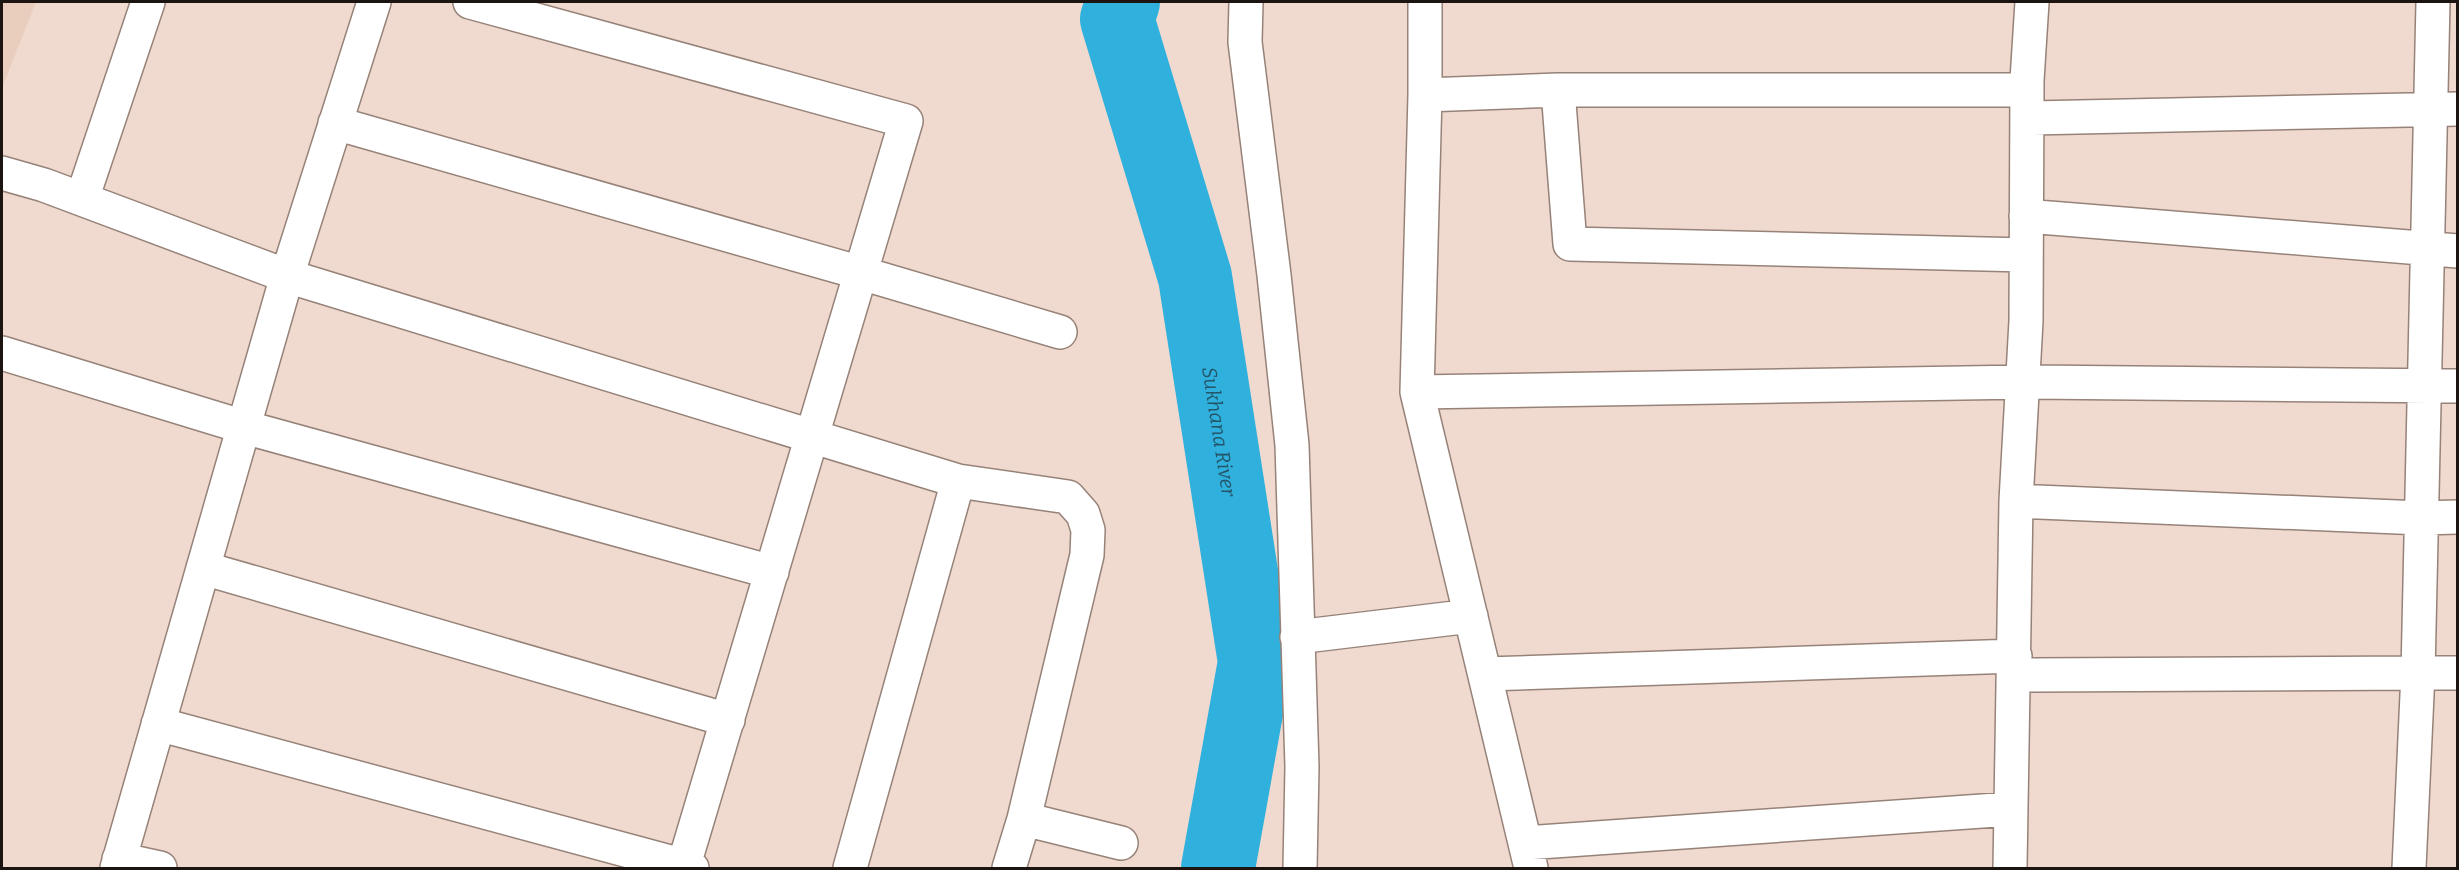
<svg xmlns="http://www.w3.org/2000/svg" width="2459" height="870" font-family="Bitter,serif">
<rect width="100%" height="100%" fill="#f0dacf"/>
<path fill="#e9cdbd" d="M2,2H36L2,88Z"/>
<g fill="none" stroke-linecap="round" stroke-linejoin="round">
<path stroke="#30b0dc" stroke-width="74" id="s1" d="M1123,2L1117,19L1195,277L1255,662L1218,868"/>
<defs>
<path id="minor" d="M470,2L906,121L683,868
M1246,2L1245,42L1274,275L1292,445L1302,767L1300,868
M1425,2V95L1558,90L1570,244L2026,255
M2433,2L2418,673H2458
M1558,90H2027
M2027,118L2458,109
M335,123L861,273L1060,332
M2,173L44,185L287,276L958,481L1068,497L1083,514L1088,530L1087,555L1024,819
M82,199L148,2
M2026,216L2458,251
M2,353L244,427L772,572
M1417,392L1425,95
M2016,501L2421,518L2458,517
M203,568L728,720
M1297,637L1471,616
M1486,674L2015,656
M2014,675L2418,673L2409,868
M158,724L692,868
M1525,843L2011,809
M119,859L160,868
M117,868L287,276L374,2
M850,868L958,481
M1009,868L1024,819L1121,843
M1531,868L1417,392L2024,382L2458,386
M2010,868L2016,501L2026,321L2027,80L2032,2"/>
</defs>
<use href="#minor" stroke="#968278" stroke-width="36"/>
<use href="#minor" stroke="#fff" stroke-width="33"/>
</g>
<g text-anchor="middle" stroke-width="6" stroke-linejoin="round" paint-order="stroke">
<g font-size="20" font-style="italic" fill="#245669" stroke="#f0dacf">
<text dy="7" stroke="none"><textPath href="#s1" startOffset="444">Sukhana River</textPath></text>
</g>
</g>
<rect width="2459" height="870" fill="none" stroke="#1b1410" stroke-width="6"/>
</svg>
